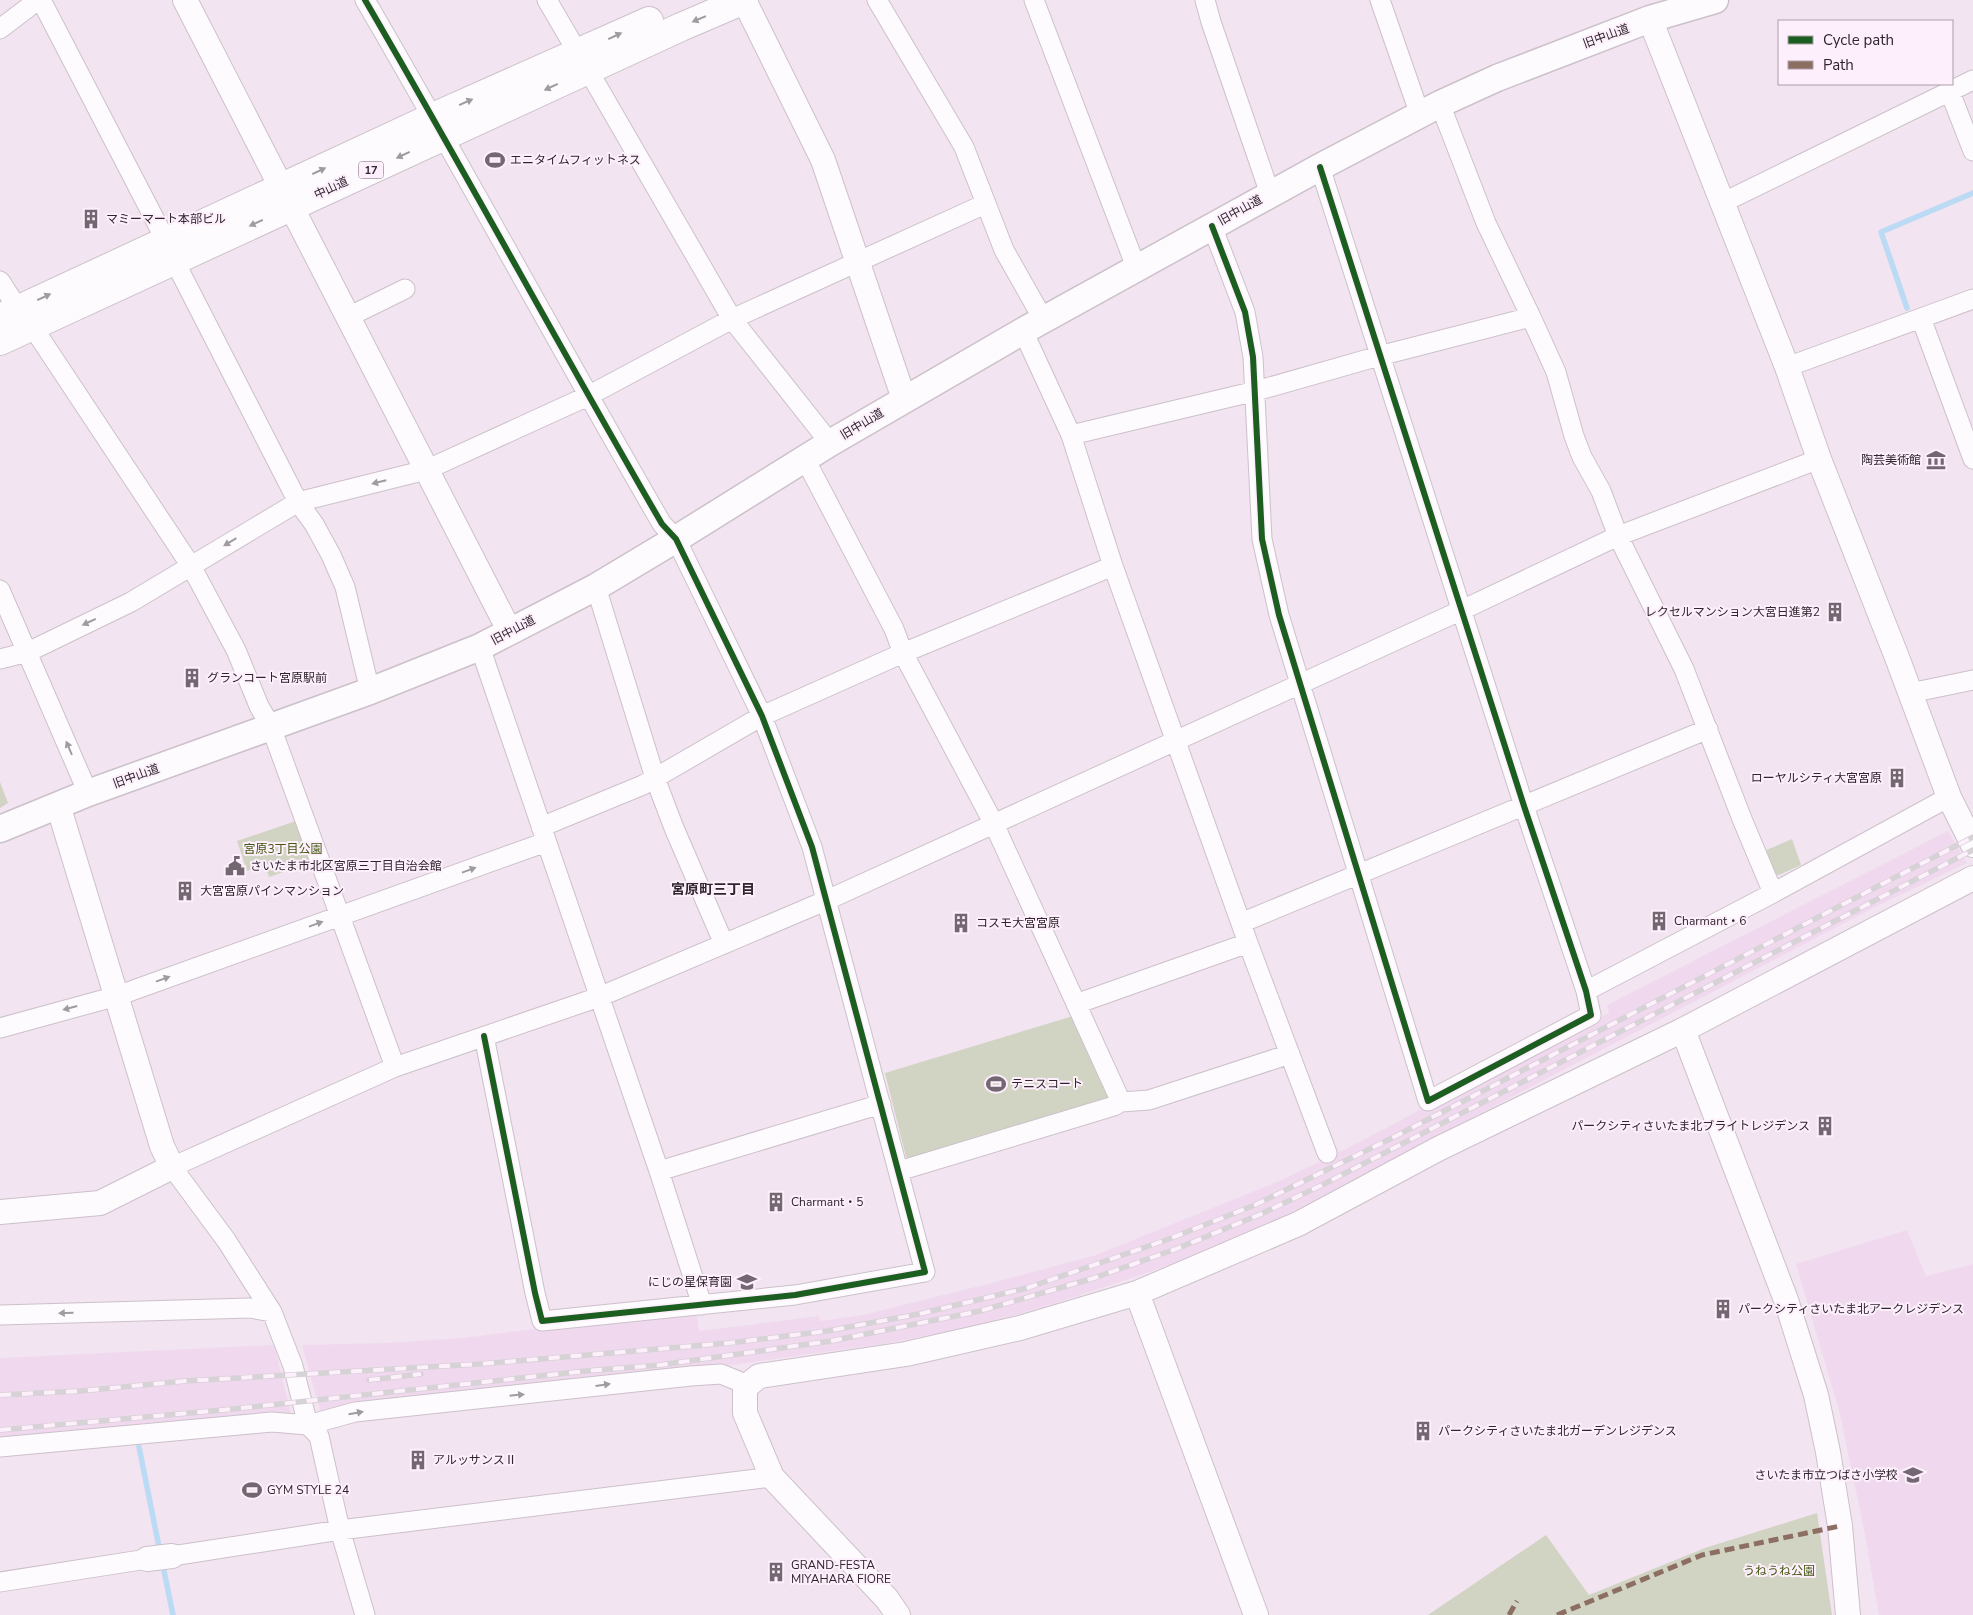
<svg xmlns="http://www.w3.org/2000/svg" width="1973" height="1615" font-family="'Nunito Sans','Noto Sans JP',sans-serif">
<rect width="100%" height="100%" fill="#f2e4f0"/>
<path fill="#f0d9ee" d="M1948,831L1967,863L1877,906L1286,1215L1206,1252L1129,1279L1043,1307L969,1328L882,1344L725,1366L358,1405L331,1408L321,1413L302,1345L387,1343L462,1338L535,1329L547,1326L696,1311L699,1331L819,1316L820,1321L863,1315L996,1282L1096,1255L1277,1182L1344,1150L1568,1032L1609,1013L1607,1005Z
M1907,1230L1926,1276L1973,1264V1615H1879L1865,1535L1840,1414L1796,1264Z
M274,1345L291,1413L0,1439V1358Z"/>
<path fill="#d2d4c3" d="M0,782L8,803L0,808Z
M299,820L313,862L269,877L265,865L247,871L237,841Z
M1792,839L1801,865L1779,875L1772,873L1762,852Z
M1073,1016L1110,1095L1108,1100L912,1158L906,1157L885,1073Z
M1817,1513L1832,1615H1428L1546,1535L1589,1595L1705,1548Z"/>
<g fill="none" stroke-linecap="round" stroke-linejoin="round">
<path stroke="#bbdaf4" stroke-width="5.5" d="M1907,308L1881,232L1973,193
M139,1447L160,1552
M162,1561L173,1615"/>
<defs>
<path id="minor" d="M41,0L166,241
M365,0C466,173 561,350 662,524L676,539L762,716L812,847L925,1272L795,1295L542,1321L535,1293L484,1036
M547,0L578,53
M877,0L964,147L1004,250L1043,319
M1034,0L1136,267
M1205,0L1211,22L1270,194
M1380,0L1420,115
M0,29L38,0
M588,70L732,319L830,443
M1950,92L1973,151
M1440,104L1486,223L1531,317
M1722,203L1973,80
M1212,226L1245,312L1253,357L1262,539L1279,615L1428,1101L1591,1015L1586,991L1524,806L1320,167
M174,260L298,502L314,524L331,555L345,587L370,691
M0,281L18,309
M348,317L405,289
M1921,318L1973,459
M32,326L191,566L236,650L259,706L271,727L395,1067
M1023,331L1071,435L1113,566L1248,943L1327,1153
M1787,367L1973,299
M1071,435L1256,391L1379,356L1531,317L1556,372L1574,436L1582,457L1601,491L1618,536L1684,669L1742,819L1773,893
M805,459L894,629L903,653L994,824L1121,1102
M596,587L655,778L674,828L724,944
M0,590L88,793
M480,647L659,1171L702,1305
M0,659L28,652L131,602L298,502L426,470L588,396L732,319L985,204
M1910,693L1973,680
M541,827L643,785L762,716L903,653L1113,566
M1241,923L1708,729
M1586,991L1773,893L1949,797
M1076,1004L1248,943
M0,1028L117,996L546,842
M659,1171L881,1104
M899,1171L1114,1106L1121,1102L1149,1100L1290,1054
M0,1315L250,1308L272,1312
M0,1447L272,1422L308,1425L355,1412L691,1376L721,1374L748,1385
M172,1556L340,1530L772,1477
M0,1582L147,1559
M365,1615L340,1530L319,1436L308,1425L293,1366L272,1312L226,1240L172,1167L395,1067L599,997L825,901L1462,610L1618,536L1819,459"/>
<path id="tertiary" d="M185,0L510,632
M744,0L823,160L904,399
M1650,19L1787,367L1819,459L1898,660L1949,797L1973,845
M1683,1030L1786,1300L1816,1395L1828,1452L1840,1526L1848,1615
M0,1212L100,1203L172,1167L162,1146L58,805
M1137,1293L1256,1615
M147,1559L172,1556
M898,1615L887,1599L772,1477L745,1413V1389L748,1385L759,1376L906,1354L1020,1328L1137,1293L1298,1224L1438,1149L1683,1030L1973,878"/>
<path id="secondary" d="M0,829L88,793L370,691L480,647L596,587L676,539L830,443L1023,331L1320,167L1440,104L1497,78L1650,19L1715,0"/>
<path id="trunk" d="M0,318L433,117L649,21
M0,341L681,27L744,0"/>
</defs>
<use href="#minor" stroke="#ccc1cb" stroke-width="21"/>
<use href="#tertiary" stroke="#ccc1cb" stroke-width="26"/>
<use href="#secondary" stroke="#ccc1cb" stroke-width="29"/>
<use href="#trunk" stroke="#ccc1cb" stroke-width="30"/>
<use href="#minor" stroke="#fdfbfd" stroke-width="19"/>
<use href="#tertiary" stroke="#fdfbfd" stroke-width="24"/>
<use href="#secondary" stroke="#fdfbfd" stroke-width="26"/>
<use href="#trunk" stroke="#fdfbfd" stroke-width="28"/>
<defs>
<path id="rail" d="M369,1380L421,1374
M0,1395L80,1391L185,1381L480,1364L729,1343L827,1331L919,1314L1027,1288L1169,1239L1255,1205L1396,1136L1973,837
M0,1430L223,1410L586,1371L660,1365L831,1341L980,1311L1094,1278L1176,1249L1261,1214L1326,1183L1973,850"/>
</defs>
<use href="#rail" stroke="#d7d2d6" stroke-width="5.5"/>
<use href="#rail" stroke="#feeffc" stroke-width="4" stroke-dasharray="11" stroke-linecap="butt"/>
<path stroke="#8d6e63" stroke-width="5" stroke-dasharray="10 5" stroke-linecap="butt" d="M1509,1615L1517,1601
M1557,1615L1702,1555L1840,1526"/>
<defs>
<path id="cycleway" d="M365,0C466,173 561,350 662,524L676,539L762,716L812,847L925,1272L795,1295L542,1321L535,1293L484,1036
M1212,226L1245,312L1253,357L1262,539L1279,615L1428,1101L1591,1015L1586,991L1524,806L1320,167"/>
</defs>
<use href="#cycleway" stroke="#feeffc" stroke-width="9"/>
<use href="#cycleway" stroke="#1b5e20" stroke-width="6"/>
</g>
<defs><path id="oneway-solid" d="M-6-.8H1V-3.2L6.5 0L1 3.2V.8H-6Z" transform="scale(1.25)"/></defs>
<g fill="#a09ba0">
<use href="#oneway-solid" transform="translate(699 19) rotate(157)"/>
<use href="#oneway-solid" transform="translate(615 36) rotate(-25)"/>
<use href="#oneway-solid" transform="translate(551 87) rotate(155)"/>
<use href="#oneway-solid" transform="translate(466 102) rotate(-24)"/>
<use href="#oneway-solid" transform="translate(403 155) rotate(155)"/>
<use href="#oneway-solid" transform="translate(319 171) rotate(-25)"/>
<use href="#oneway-solid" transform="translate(256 223) rotate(155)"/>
<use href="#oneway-solid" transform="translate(44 297) rotate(-25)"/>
<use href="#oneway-solid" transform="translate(379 482) rotate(166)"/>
<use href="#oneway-solid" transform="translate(230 542) rotate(149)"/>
<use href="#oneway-solid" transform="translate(89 622) rotate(155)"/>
<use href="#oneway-solid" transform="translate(69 748) rotate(-113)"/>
<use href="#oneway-solid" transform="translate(469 870) rotate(-20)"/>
<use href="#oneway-solid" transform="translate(316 924) rotate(-20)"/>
<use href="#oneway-solid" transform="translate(163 979) rotate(-20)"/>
<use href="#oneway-solid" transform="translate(70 1008) rotate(165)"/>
<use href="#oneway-solid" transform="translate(66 1313) rotate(178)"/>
<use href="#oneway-solid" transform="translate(603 1385) rotate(-8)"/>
<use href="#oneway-solid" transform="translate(517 1395) rotate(-6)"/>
<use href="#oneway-solid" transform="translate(356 1413) rotate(-10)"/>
</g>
<defs>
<symbol id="stadium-bare" viewBox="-9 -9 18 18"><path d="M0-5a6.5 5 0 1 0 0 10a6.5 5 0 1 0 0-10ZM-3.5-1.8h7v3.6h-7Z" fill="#736872" stroke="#feeffc" stroke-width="2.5" paint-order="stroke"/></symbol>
<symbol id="building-bare" viewBox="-9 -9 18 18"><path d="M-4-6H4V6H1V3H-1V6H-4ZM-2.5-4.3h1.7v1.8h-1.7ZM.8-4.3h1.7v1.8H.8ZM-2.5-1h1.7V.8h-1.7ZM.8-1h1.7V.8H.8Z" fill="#736872" stroke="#feeffc" stroke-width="2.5" paint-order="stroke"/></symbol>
<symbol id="museum-bare" viewBox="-9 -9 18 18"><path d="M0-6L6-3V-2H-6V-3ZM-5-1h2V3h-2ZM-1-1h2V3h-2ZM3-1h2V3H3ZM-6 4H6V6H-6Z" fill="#736872" stroke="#feeffc" stroke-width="2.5" paint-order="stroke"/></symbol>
<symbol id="civic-bare" viewBox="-9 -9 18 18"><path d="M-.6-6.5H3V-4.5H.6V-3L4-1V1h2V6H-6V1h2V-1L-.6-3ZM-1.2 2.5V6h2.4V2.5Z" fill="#736872" stroke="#feeffc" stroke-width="2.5" paint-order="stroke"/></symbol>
<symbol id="school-bare" viewBox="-9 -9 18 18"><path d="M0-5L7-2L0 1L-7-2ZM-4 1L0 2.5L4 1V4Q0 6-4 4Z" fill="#736872" stroke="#feeffc" stroke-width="2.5" paint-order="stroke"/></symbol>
</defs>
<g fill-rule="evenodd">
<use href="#stadium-bare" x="481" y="146" width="28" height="28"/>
<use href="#building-bare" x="77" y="205" width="28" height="28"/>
<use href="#museum-bare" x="1922" y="446" width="28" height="28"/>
<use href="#building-bare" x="1821" y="598" width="28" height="28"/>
<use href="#building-bare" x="178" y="664" width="28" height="28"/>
<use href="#building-bare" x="1883" y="764" width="28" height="28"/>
<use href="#civic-bare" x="221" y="852" width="28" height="28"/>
<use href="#building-bare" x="171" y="877" width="28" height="28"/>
<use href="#building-bare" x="1645" y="907" width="28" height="28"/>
<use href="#building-bare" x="947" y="909" width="28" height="28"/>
<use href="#stadium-bare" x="982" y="1070" width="28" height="28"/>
<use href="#building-bare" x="1811" y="1112" width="28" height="28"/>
<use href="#building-bare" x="762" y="1188" width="28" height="28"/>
<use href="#school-bare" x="733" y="1268" width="28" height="28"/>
<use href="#building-bare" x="1709" y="1295" width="28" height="28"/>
<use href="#building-bare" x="1409" y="1417" width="28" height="28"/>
<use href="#building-bare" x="404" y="1446" width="28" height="28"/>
<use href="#school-bare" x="1899" y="1461" width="28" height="28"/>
<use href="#stadium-bare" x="238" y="1476" width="28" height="28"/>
<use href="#building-bare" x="762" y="1558" width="28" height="28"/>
</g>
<g text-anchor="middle" stroke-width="4" stroke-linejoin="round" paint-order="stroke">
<rect fill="#feeffc" stroke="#6d626c" stroke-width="1" x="358.5" y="161.5" width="25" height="17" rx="4"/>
<g font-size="11" font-weight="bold" fill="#2f262e">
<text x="371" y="174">17</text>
</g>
<g font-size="12" fill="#2f262e" stroke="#feeffc">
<text transform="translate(1606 36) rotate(-20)" y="4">旧中山道</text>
<text transform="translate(331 188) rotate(-25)" y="4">中山道</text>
<text transform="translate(1240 210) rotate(-29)" y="4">旧中山道</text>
<text transform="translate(862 424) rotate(-31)" y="4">旧中山道</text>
<text transform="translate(513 630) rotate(-28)" y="4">旧中山道</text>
<text transform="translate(136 776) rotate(-20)" y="4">旧中山道</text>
</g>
<g font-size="12" fill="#2f262e" stroke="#feeffc" text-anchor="start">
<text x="510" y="164">エニタイムフィットネス</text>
<text x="106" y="223">マミーマート本部ビル</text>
<text x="1921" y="464" text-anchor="end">陶芸美術館</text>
<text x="1820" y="616" text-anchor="end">レクセルマンション大宮日進第2</text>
<text x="207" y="682">グランコート宮原駅前</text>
<text x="1882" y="782" text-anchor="end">ローヤルシティ大宮宮原</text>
<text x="250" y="870">さいたま市北区宮原三丁目自治会館</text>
<text x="200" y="895">大宮宮原パインマンション</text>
<text x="1674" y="925">Charmant・6</text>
<text x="976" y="927">コスモ大宮宮原</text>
<text x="1011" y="1088">テニスコート</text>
<text x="1810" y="1130" text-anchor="end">パークシティさいたま北ブライトレジデンス</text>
<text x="791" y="1206">Charmant・5</text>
<text x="732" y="1286" text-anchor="end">にじの星保育園</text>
<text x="1738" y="1313">パークシティさいたま北アークレジデンス</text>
<text x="1438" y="1435">パークシティさいたま北ガーデンレジデンス</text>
<text x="433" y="1464">アルッサンスⅡ</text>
<text x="1898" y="1479" text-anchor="end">さいたま市立つばさ小学校</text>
<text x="267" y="1494">GYM STYLE 24</text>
<text x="791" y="1569">GRAND-FESTA<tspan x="791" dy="14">MIYAHARA FIORE</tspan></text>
</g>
<g font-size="12" fill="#435811" stroke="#feeffc">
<text x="283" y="853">宮原3丁目公園</text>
<text x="1779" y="1575">うねうね公園</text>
</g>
<g font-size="14" font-weight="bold" fill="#2f262e" stroke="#feeffc">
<text x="713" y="894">宮原町三丁目</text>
</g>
</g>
<rect x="1778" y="20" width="175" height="65" fill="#feeffc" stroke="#ab9faa"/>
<rect x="1788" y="36" width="25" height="8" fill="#1b5e20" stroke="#ab9faa"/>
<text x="1823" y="45" font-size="15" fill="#2f262e">Cycle path</text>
<rect x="1788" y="61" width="25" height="8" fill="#8d6e63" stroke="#ab9faa"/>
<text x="1823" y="70" font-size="15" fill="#2f262e">Path</text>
</svg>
